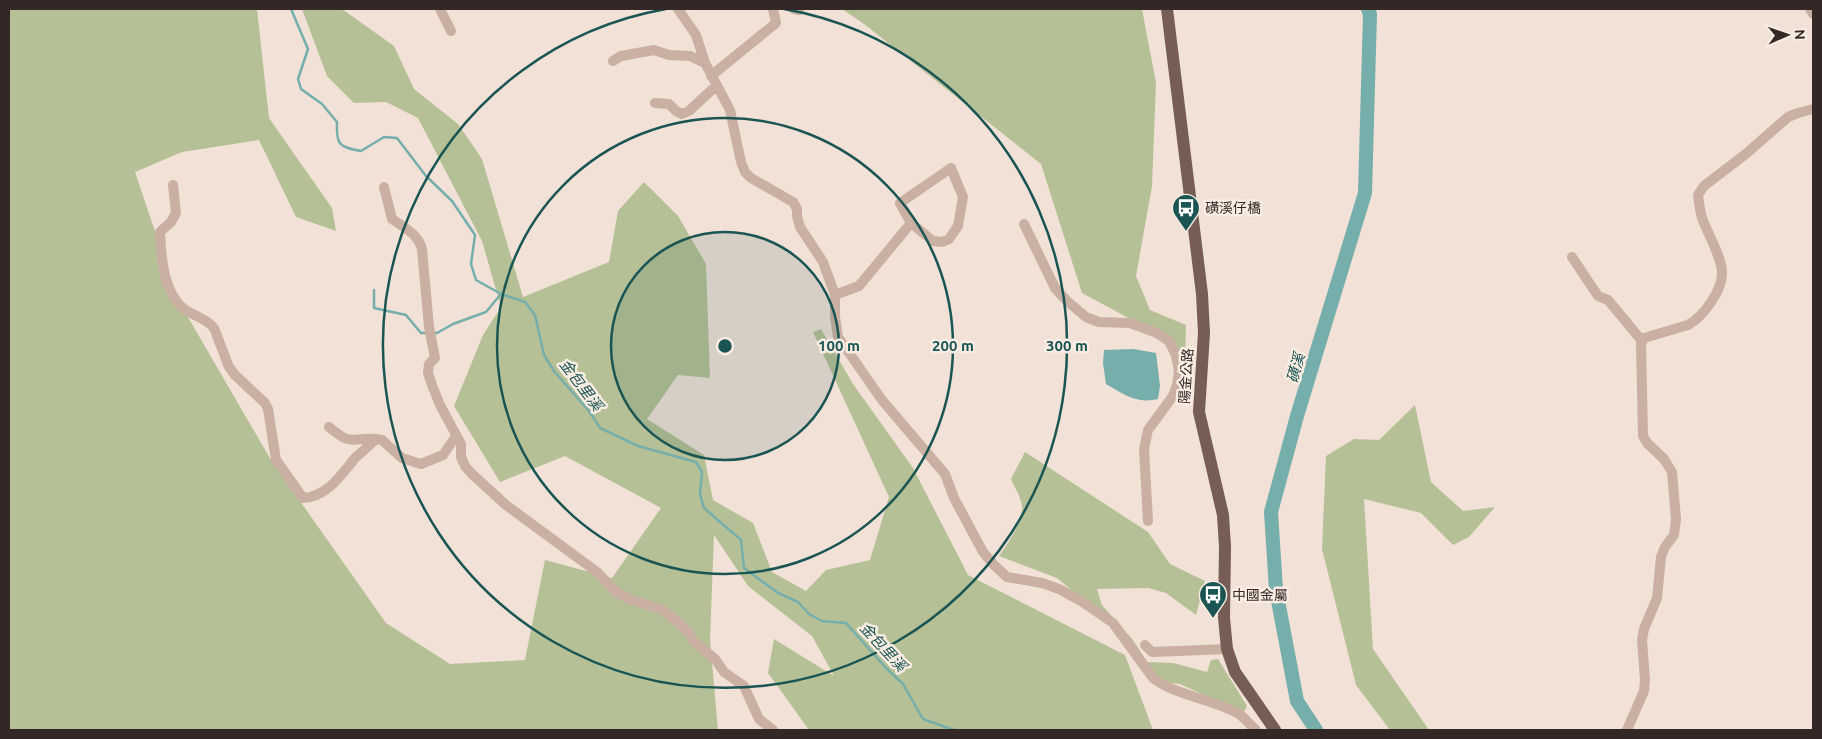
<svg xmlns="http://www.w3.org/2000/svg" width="1822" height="739" font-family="Ubuntu,'Noto Sans TC',sans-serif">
<rect width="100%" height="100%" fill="#f1e1d6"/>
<path fill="#b6c096" d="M9,9H257L269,118L332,208L336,231L296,217L259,140L182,152L135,172L178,300L271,460L386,623L450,664L525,660L545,560L612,578L661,508L565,456L500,482L454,406L483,335L501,307L482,241L418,118L386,102L354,103L327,76L302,9H342L394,46L414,89L458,124L482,159L523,297L609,262L618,211L644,182L678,216L706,264L710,378L678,375L647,419L704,455L713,500L753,523L772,572L806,591L826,570L870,560L889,497L813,332L821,329L853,384L913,468L968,575L1125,655L1153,730H809L768,673L774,639L834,676L812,636L748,586L714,535L710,639L718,730H9Z
M842,9H1142L1156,83L1152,186L1136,276L1150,310L1186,325L1184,399L1175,343L1082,293L1041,164L864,24Z
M1415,405L1431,482L1463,511L1495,507L1469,537L1453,545L1421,513L1364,499L1373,649L1429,730H1390L1356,685L1322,549L1326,456L1354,439L1379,440Z
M1025,452L1148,532L1170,564L1205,581L1196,615L1166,593L1148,588L1097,589L1102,605L1133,640L1147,662L1173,663L1207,672L1211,660L1218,659L1247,706L1244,712L1230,707L1180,684L1162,682L1092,607L1057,578L999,556C1008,543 1021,525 1022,509C1023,500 1014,487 1011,479Z"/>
<path fill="#75aeab" d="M1133,349L1156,353L1160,386L1158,399C1136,404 1125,395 1106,384L1103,363L1104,350Z"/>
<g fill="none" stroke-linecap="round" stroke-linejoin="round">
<path stroke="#75aeab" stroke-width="2.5" d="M291,9L308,49L298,79L301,89L322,104L337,122C336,145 339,147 361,151L384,137L397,138L426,176L452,201L475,235L471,264L476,280L501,294L525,302L535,315L544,355L554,371L589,411L600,428L638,446L696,462L702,472L700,494L704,508L741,540L744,568L778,593L798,602L809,614L822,621L846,623L886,668L903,684L923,719L954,730
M374,290V308L406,315L421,333H428
M434,333H437L453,324L486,312L501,294"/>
<path stroke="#75aeab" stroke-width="14" d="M1316,730L1297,701L1276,590L1271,512L1297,416L1365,193L1370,14L1368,9"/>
<path stroke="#c9b0a2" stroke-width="10" d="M440,9L451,31
M678,9L696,35L705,63L730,110L741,162L745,172L751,178L793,202L797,209V216L800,227L823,262L835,295V317L838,337L882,400L945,474L954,498L983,552L994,565L1007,577L1042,583L1059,589L1081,601L1113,623L1153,678C1178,697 1212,698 1239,714C1245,718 1250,725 1256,730
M794,9L799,10
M1810,9L1813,14
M613,61L621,56L654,50L669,55L690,56L705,63
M711,76L776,23L773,9
M655,103L669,104L676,111L682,114L689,111L717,85
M173,185L176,213L171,222L160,232C161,256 163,292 184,309C194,316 206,318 214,328L229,367L235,375L265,403L268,409L276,460L303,498C327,497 341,475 355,458C362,452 369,446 376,439L382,440L402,458L421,464L443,455L456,436
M384,187L392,219C405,228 418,234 422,249L429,327L435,358L429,364L428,373L432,385L440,405L461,444V457L465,466L472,474L506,505L597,572L616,592L631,600L661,609L679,623L688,632L694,642L715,659L724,672L744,686L759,719L773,730
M1024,224L1055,288L1067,301L1086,317L1099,322L1130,323L1157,333L1169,341L1176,355L1179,371L1177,385L1173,396L1148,430L1144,449L1148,521
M1572,257L1598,296L1608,300L1642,341
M835,295L859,286L911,223L900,203L951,168L963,197L958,226L949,239L942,242L933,241L911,223
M329,427C353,447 349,437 376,439
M1145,645L1152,652L1227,649
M1627,730L1644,691L1645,680L1642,640L1644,629L1657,598L1661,557L1665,547L1674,535L1676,519L1672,472L1664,459L1647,443L1643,436L1641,344L1644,338L1688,325C1703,317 1723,290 1722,272C1722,258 1707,232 1702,218C1700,211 1699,203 1698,195L1704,186L1747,153L1788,117L1798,113L1813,109"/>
<path stroke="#765d55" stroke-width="12" d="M1167,9L1202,294L1204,333L1199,412L1223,515L1225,547L1224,618L1227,649L1235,672L1275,730"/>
</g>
<circle cx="725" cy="346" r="114" fill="#1a5553" fill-opacity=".12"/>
<g fill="none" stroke="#1a5553" stroke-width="2.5">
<circle cx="725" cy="346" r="114"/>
<circle cx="725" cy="346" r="228"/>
<path d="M784 9A342 342 0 1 1 666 9"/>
</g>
<defs>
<symbol id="bus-pin" viewBox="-11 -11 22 30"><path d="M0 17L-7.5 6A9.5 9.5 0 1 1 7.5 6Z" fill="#1a5553" stroke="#f9ece2"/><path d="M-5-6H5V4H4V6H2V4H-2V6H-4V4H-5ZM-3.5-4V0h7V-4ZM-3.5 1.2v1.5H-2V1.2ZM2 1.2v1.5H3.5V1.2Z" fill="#fff"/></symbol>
</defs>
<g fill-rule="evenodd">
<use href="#bus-pin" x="1170" y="192" width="32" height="43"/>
<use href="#bus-pin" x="1197" y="579" width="32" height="43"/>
</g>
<g text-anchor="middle" stroke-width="5" stroke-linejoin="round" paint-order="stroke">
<g font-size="14" fill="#332825" stroke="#f9ece2" text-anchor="start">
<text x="1205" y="213">磺溪仔橋</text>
<text x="1232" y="600">中國金屬</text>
</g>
<g font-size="14" fill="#332825" stroke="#f9ece2">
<text transform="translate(1186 376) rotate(-86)" y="5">陽金公路</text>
</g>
<g font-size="15" font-style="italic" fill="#1a5553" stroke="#f9ece2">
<text transform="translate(1296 368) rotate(-74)" y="5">磺溪</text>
<text transform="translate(581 385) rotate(53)" y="5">金包里溪</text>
<text transform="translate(883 647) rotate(47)" y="5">金包里溪</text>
</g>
</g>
<circle cx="725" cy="346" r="8" fill="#1a5553" stroke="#f9ece2" stroke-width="2.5"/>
<g font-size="15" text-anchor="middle" font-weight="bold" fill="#1a5553" stroke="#f9ece2" stroke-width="5" stroke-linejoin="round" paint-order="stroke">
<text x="839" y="351">100 m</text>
<text x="953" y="351">200 m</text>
<text x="1067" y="351">300 m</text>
</g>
<rect width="1822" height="739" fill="none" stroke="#332825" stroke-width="20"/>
<g transform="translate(1787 35) rotate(88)" stroke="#f9ece2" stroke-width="4" paint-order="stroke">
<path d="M0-4L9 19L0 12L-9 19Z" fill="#332825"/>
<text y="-8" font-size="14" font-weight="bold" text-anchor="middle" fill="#332825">N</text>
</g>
</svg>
